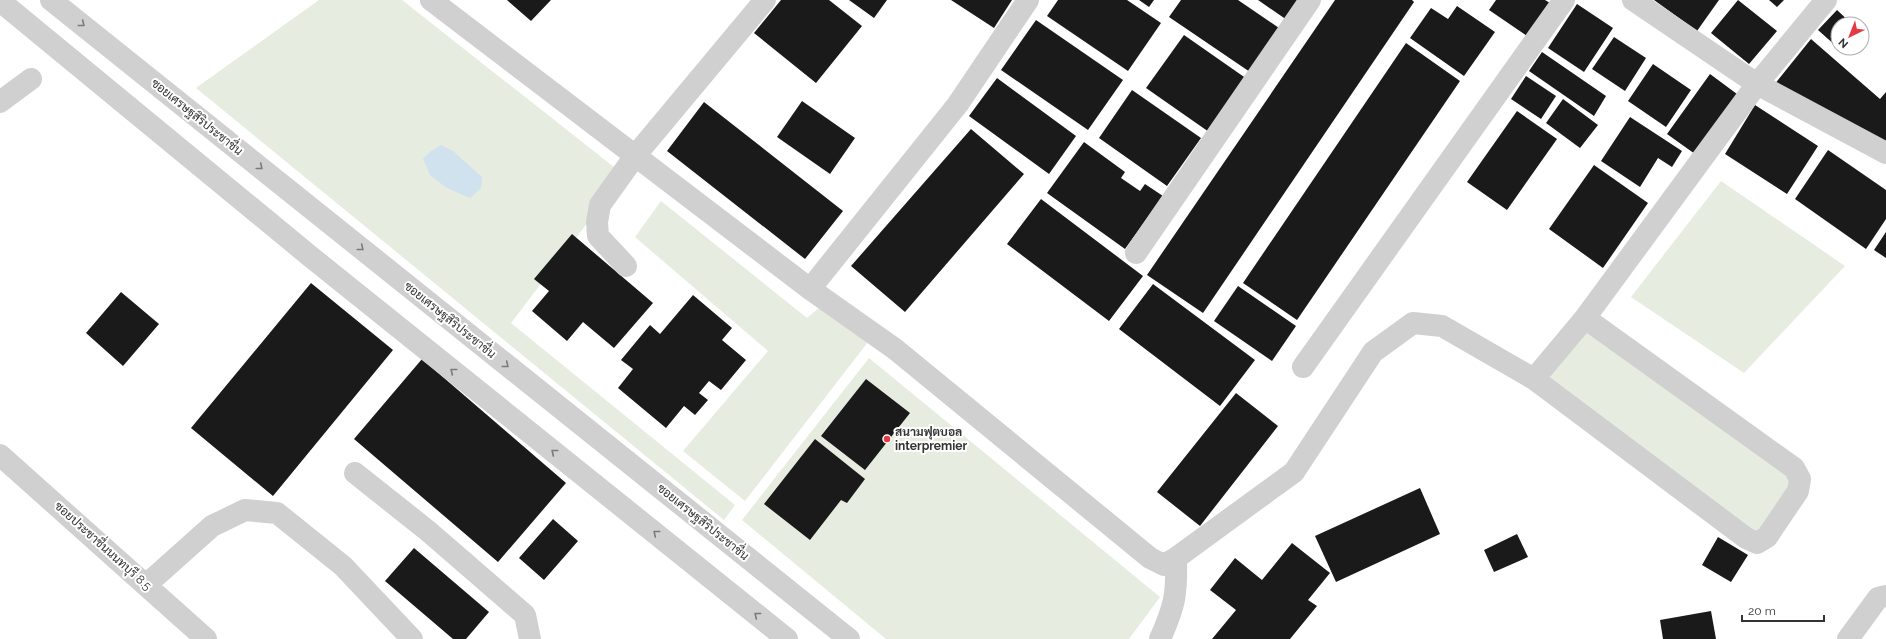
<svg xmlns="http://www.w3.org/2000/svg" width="1886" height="639" font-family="Raleway,Sarabun,sans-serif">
<rect width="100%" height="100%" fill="#fff"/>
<path fill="#e6ecdf" d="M319,0H402L624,175L511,323L735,505L724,520L196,88Z
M1721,181L1845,266L1744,373L1631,297Z
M661,201L807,318L826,302L868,342L745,501L683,451L768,351L635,237Z
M1588,313L1808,475L1760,544L1538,379Z
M869,358L1160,597L1129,639H886L742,520Z"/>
<path fill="#cfe2ee" d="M441,145L453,151L482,177L481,188L470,198L447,188L430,175L423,159L431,151Z"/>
<path fill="#1a1a1a" d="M507,0H551L531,21Z
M781,0H829L862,26L816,83L754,33Z
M849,0H887L874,18Z
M951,0H1012L994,28Z
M1058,0H1127L1161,23L1128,71L1047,16Z
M1139,0H1154L1149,7Z
M1181,0H1238L1279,28L1250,72L1169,17Z
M1258,0H1301L1287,20Z
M1335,0H1412L1414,2L1203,313L1147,275Z
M1496,0H1545L1550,3L1527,36L1489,10Z
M1654,0H1719L1697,31Z
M1738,0L1777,31L1749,64L1711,33Z
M1769,0H1784L1777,7Z
M1577,4L1613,28L1584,72L1548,48Z
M1457,6L1495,32L1464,76L1410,38L1431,8L1448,19Z
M1837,10L1852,24H1838V48H1852L1846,55L1818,30Z
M1036,20L1123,80L1088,130L1001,70Z
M1184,35L1247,79L1209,132L1146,88Z
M1614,37L1646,58L1625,91L1592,69Z
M1811,39L1880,99L1886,92V144L1774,85Z
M1406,43L1460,81L1297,320L1243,283Z
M1542,52L1606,96L1594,116L1529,71Z
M1653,64L1691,90L1666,127L1628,101Z
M1710,74L1737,94L1695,154L1667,134Z
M1526,76L1556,96L1541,119L1511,99Z
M997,78L1076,136L1049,174L969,116Z
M1132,90L1201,138L1167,186L1099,138Z
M1563,99L1598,125L1580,148L1546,123Z
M802,101L855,138L830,174L777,137Z
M704,102L843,211L805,259L667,151Z
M1755,105L1818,146L1787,194L1725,154Z
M1517,111L1557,139L1507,210L1467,182Z
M1630,117L1682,151L1672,167L1658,158L1640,187L1601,161Z
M971,129L1024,174L905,312L851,266Z
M1084,142L1125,172L1121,178L1140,191L1145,184L1163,196L1125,249L1047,193Z
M1828,150L1886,190V219L1866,249L1795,199Z
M1594,165L1648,203L1603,268L1549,229Z
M1041,199L1143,276L1109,321L1007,244Z
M1886,232V258L1874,250Z
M572,234L653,303L614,348L583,322L567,341L532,311L549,291L534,279Z
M311,283L393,350L273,496L191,428Z
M1153,284L1255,360L1220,406L1119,329Z
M1238,286L1296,326L1272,361L1214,321Z
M121,292L159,324L123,366L86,333Z
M693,295L732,328L722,340L746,360L721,390L709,381L699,393L708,400L695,415L684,406L666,428L618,388L633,369L621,360L650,325L660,334Z
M422,359L566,483L498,562L354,439Z
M866,379L910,413L865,470L821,436Z
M1236,393L1278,426L1200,526L1157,492Z
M815,439L865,479L847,503L841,500L810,540L764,504Z
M1420,488L1440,534L1336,582L1315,536Z
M553,519L578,541L544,580L519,558Z
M1517,534L1528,557L1494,572L1484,550Z
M1718,537L1748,555L1731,582L1702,565Z
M1292,543L1330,573L1308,600L1317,606L1290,639H1212L1236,610L1210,590L1235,558L1262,580Z
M414,548L489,612L466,639H453L385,581Z
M1711,611L1716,639H1663L1660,620Z"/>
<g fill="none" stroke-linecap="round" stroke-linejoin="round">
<path stroke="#d0d0d0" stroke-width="22" d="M51,0L849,639
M431,0L810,289L895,349L1150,558L1164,565L1176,558L1294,472L1373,352L1413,323L1442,326L1534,379L1746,538L1757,543L1767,537L1798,491L1800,479L1794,468L1585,318L1534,379
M1633,0L1757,84L1886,153
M0,1L311,257L787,639
M0,102L31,79
M1136,253L1310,0
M626,266L598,236L597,222L600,205L635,156L765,0
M810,289L958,104L1028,0
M1585,318L1757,84L1826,0
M1303,367L1564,0
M0,455L206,639
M355,473L428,531L525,615L530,639
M146,585L212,526L245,510L277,513L343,566L412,639
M1160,639C1175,605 1177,595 1176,558
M1848,639L1878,598L1886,596"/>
</g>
<defs><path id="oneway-chevron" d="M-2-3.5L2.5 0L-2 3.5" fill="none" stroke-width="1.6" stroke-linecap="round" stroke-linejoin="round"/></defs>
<g stroke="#7a7a7a">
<use href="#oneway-chevron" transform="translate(82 24) rotate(39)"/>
<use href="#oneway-chevron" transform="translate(260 167) rotate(39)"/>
<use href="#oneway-chevron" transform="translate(361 248) rotate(39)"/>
<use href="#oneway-chevron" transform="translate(506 365) rotate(39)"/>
<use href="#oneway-chevron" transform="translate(453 371) rotate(-141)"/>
<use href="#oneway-chevron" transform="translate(554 452) rotate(-141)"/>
<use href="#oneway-chevron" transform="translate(656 533) rotate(-141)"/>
<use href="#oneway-chevron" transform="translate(757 615) rotate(-141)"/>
</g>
<circle fill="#e63946" stroke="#fff" stroke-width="1.5" cx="887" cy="439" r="4"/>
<g text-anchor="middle" stroke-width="4" stroke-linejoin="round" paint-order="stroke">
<g font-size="12" fill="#333" stroke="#fff">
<text transform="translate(197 117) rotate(39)" y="4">ซอยเศรษฐสิริประชาชื่น</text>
<text transform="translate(450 320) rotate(39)" y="4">ซอยเศรษฐสิริประชาชื่น</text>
<text transform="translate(703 522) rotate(39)" y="4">ซอยเศรษฐสิริประชาชื่น</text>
<text transform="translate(103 546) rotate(42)" y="4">ซอยประชาชื่นนนทบุรี 8.5</text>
</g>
<g font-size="12" font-weight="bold" fill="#333" stroke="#fff" text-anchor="start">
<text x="895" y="436">สนามฟุตบอล<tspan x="895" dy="14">interpremier</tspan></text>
</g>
</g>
<g transform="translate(1850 36) rotate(223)"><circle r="19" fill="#ffffff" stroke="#adadad"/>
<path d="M0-3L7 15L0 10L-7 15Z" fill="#e63946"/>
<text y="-6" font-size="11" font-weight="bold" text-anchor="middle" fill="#333333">N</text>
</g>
<path d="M1742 615v6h82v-6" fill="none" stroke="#333333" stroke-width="2"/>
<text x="1748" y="615" font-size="12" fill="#333333" stroke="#ffffff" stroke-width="3" paint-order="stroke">20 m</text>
</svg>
